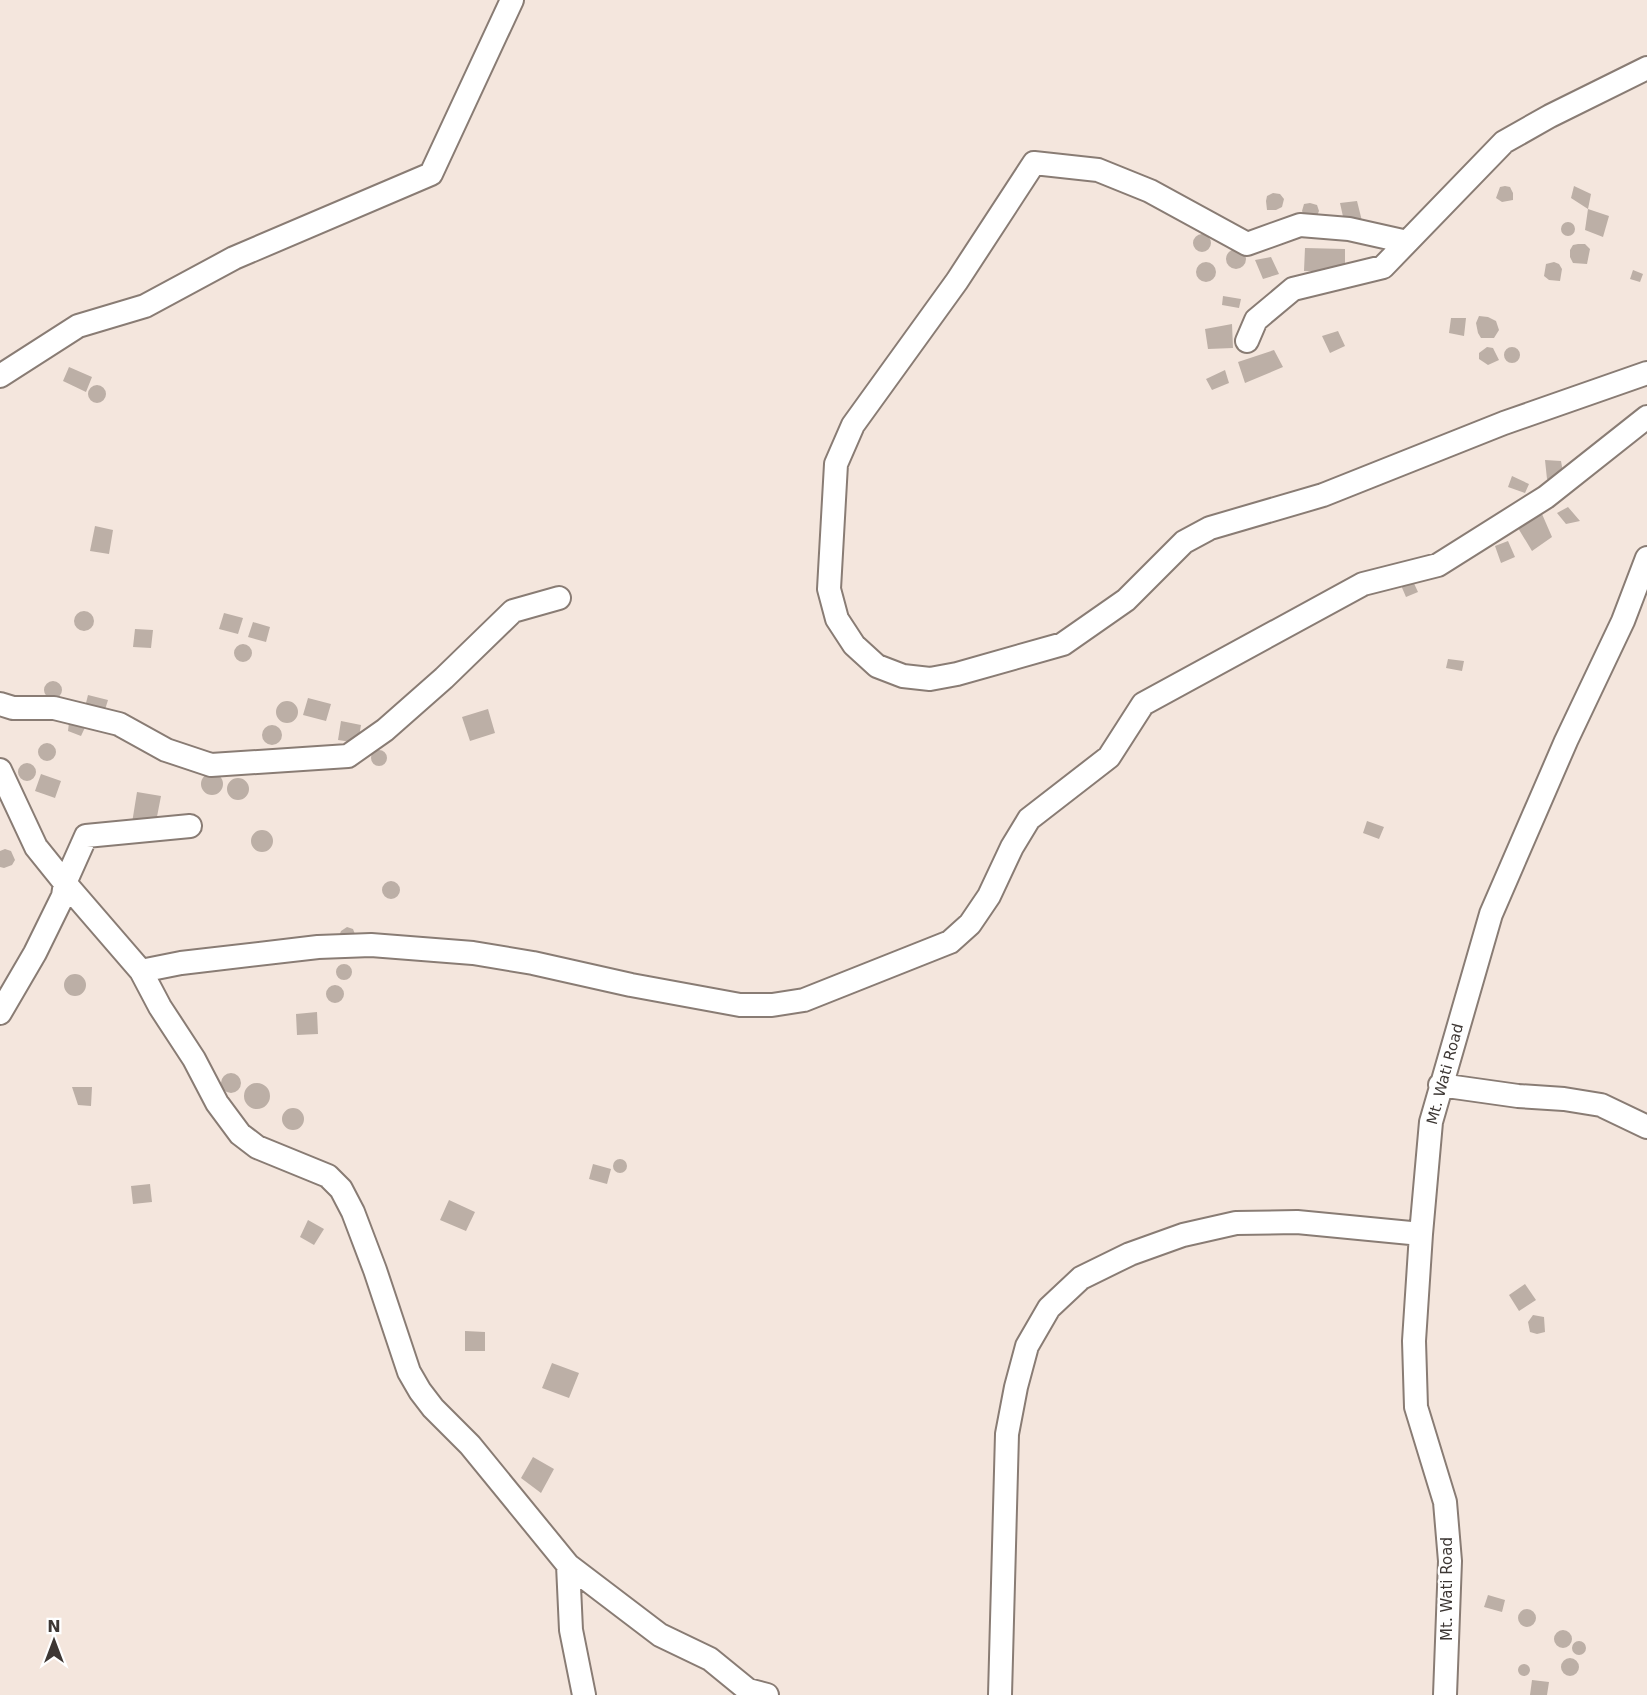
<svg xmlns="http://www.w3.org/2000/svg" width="1647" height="1695" font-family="'DejaVu Sans',sans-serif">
<rect width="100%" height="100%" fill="#f4e6dd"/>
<path fill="#bcafa6" d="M1505,186L1510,187L1513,193V200L1502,202L1496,198L1500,187Z
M1574,186L1591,194L1588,209L1571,198Z
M1273,193L1280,194L1284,199L1282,207L1276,210H1267L1266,201L1267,196Z
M1357,201L1362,221H1344L1340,203Z
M1310,203L1317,205L1319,211L1316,218L1304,215L1302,211L1304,204Z
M1588,209L1609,216L1603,237L1585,230Z
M1561 229a7 7 0 1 1 14 0a7 7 0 1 1-14 0Z
M1193 243a9 9 0 1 1 18 0a9 9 0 1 1-18 0Z
M1578,244H1585L1590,249L1587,264L1573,263L1570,257V250L1573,245Z
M1305,248L1345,249V272L1304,271Z
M1226 259a10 10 0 1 1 20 0a10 10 0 1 1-20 0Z
M1271,257L1279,274L1263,279L1255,260Z
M1196 272a10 10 0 1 1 20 0a10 10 0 1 1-20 0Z
M1554,262L1559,264L1562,269L1560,281L1549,280L1544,276L1546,264Z
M1633,270L1643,274L1640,282L1630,279Z
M1223,296L1241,299L1239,308L1222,305Z
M1479,316L1488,317L1496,321L1499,330L1494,338H1481L1478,333L1476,323Z
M1451,318H1466L1464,336L1449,333Z
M1232,324L1233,348L1208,349L1205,329Z
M1338,331L1345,346L1330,353L1322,336Z
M1504 355a8 8 0 1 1 16 0a8 8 0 1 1-16 0Z
M1487,347L1493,348L1499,360L1488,365L1479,359V353Z
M1274,350L1283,367L1245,383L1238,362Z
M69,367L92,377L86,392L63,381Z
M1225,370L1229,383L1212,390L1206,379Z
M88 394a9 9 0 1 1 18 0a9 9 0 1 1-18 0Z
M1545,460L1561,461L1564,478L1547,479Z
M1512,476L1529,484L1525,493L1508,487Z
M1568,507L1580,521L1566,524L1557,513Z
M1542,514L1552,537L1532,551L1518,528Z
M95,526L113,530L109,554L90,551Z
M1508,541L1515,557L1501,563L1495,546Z
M1411,577L1418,592L1406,597L1400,583Z
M74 621a10 10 0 1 1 20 0a10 10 0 1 1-20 0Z
M224,613L243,618L238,634L219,629Z
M253,622L270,627L266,642L248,637Z
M135,629L153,630L151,648L133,647Z
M234 653a9 9 0 1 1 18 0a9 9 0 1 1-18 0Z
M1448,659L1464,661L1462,671L1446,668Z
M44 690a9 9 0 1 1 18 0a9 9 0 1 1-18 0Z
M88,695L108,700L103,716L84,711Z
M308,698L331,704L326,721L303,715Z
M276 712a11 11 0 1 1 22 0a11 11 0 1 1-22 0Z
M488,709L495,733L470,741L462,717Z
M70,714L88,721L81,736L68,731Z
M341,721L361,725L358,743L338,740Z
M262 735a10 10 0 1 1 20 0a10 10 0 1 1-20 0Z
M38 752a9 9 0 1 1 18 0a9 9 0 1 1-18 0Z
M371 758a8 8 0 1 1 16 0a8 8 0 1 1-16 0Z
M18 772a9 9 0 1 1 18 0a9 9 0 1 1-18 0Z
M201 784a11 11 0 1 1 22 0a11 11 0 1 1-22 0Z
M41,774L61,781L55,798L35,791Z
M227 789a11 11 0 1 1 22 0a11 11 0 1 1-22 0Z
M137,792L161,796L155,827L132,823Z
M1367,821L1384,827L1379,839L1363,833Z
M251 841a11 11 0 1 1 22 0a11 11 0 1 1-22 0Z
M5,849L11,851L15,860L12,865L4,868L0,867V851Z
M382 890a9 9 0 1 1 18 0a9 9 0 1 1-18 0Z
M347,927L353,929L356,937L339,936L341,931Z
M336 972a8 8 0 1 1 16 0a8 8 0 1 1-16 0Z
M64 985a11 11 0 1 1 22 0a11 11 0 1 1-22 0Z
M326 994a9 9 0 1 1 18 0a9 9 0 1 1-18 0Z
M317,1012L318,1034L297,1035L296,1014Z
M221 1083a10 10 0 1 1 20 0a10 10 0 1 1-20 0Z
M244 1096a13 13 0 1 1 26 0a13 13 0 1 1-26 0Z
M72,1087H92L91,1106L78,1105Z
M282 1119a11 11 0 1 1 22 0a11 11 0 1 1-22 0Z
M613 1166a7 7 0 1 1 14 0a7 7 0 1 1-14 0Z
M593,1164L611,1169L607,1184L589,1179Z
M150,1184L152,1202L133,1204L131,1186Z
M449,1200L475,1212L466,1231L440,1220Z
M308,1220L324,1229L314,1245L300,1237Z
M1525,1284L1536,1300L1519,1311L1509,1295Z
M1533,1315L1544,1317L1545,1332L1537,1334L1530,1332L1528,1322Z
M465,1331L485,1332V1351H465Z
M552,1363L579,1373L569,1398L542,1388Z
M533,1457L554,1469L541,1493L521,1478Z
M1488,1595L1505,1600L1502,1612L1484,1607Z
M1518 1618a9 9 0 1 1 18 0a9 9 0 1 1-18 0Z
M1554 1639a9 9 0 1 1 18 0a9 9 0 1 1-18 0Z
M1572 1648a7 7 0 1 1 14 0a7 7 0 1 1-14 0Z
M1561 1667a9 9 0 1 1 18 0a9 9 0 1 1-18 0Z
M1518 1670a6 6 0 1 1 12 0a6 6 0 1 1-12 0Z
M1532,1680L1549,1682L1547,1695H1530Z"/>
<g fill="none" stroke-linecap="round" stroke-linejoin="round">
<defs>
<path id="street" d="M1407,242L1349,229L1300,225L1247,244L1150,191L1098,170L1034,163L957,281L853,425L836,464L829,589L837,619L854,645L877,666L903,676L930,679L957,674L1063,644L1126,600L1184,542L1210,528L1323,495L1504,423L1647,373
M1247,341L1256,320L1293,289L1383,267L1504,142L1550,116L1647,68
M0,376L78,326L145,306L234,258L431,174L512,0
M0,704L13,708H54L119,724L166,750L211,765L348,756L385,730L444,678L513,611L559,598
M0,770L36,847L65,883L141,971L160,1007L194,1059L217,1103L240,1134L257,1147L328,1176L341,1189L353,1212L375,1270L409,1372L420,1391L433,1408L470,1445L568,1565L660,1635L710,1659L748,1690L767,1695
M141,971L181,963L318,947L371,945L473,953L533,963L631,985L740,1005H772L804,1000L950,942L970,924L989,896L1012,847L1029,819L1109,757L1143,704L1363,584L1438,565L1546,497L1647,417
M0,1013L35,953L63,896L65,883L86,836L190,826
M1440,1085L1518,1096L1564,1099L1601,1105L1647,1127
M568,1565L571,1630L584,1695
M1000,1695L1007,1434L1016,1387L1027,1346L1049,1308L1081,1278L1130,1254L1183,1235L1236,1223L1297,1222L1421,1234
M1445,1695L1450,1561L1445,1502L1416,1407L1414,1341L1421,1234L1431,1122L1491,914L1566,741L1623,621L1647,558"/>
</defs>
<use href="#street" stroke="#897c74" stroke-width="26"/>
<use href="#street" stroke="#fff" stroke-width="22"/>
</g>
<g text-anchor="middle" stroke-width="4.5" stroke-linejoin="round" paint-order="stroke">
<g font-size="15" fill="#3d3734" stroke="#fff">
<text transform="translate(1445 1074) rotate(-75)" y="5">Mt. Wati Road</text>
<text transform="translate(1447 1589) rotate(-90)" y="5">Mt. Wati Road</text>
</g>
</g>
<g transform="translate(54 1641)" stroke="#ffffff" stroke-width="4.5" paint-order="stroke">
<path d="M0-4.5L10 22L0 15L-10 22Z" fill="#3d3734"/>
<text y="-9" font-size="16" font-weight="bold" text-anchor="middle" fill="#3d3734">N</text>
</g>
</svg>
